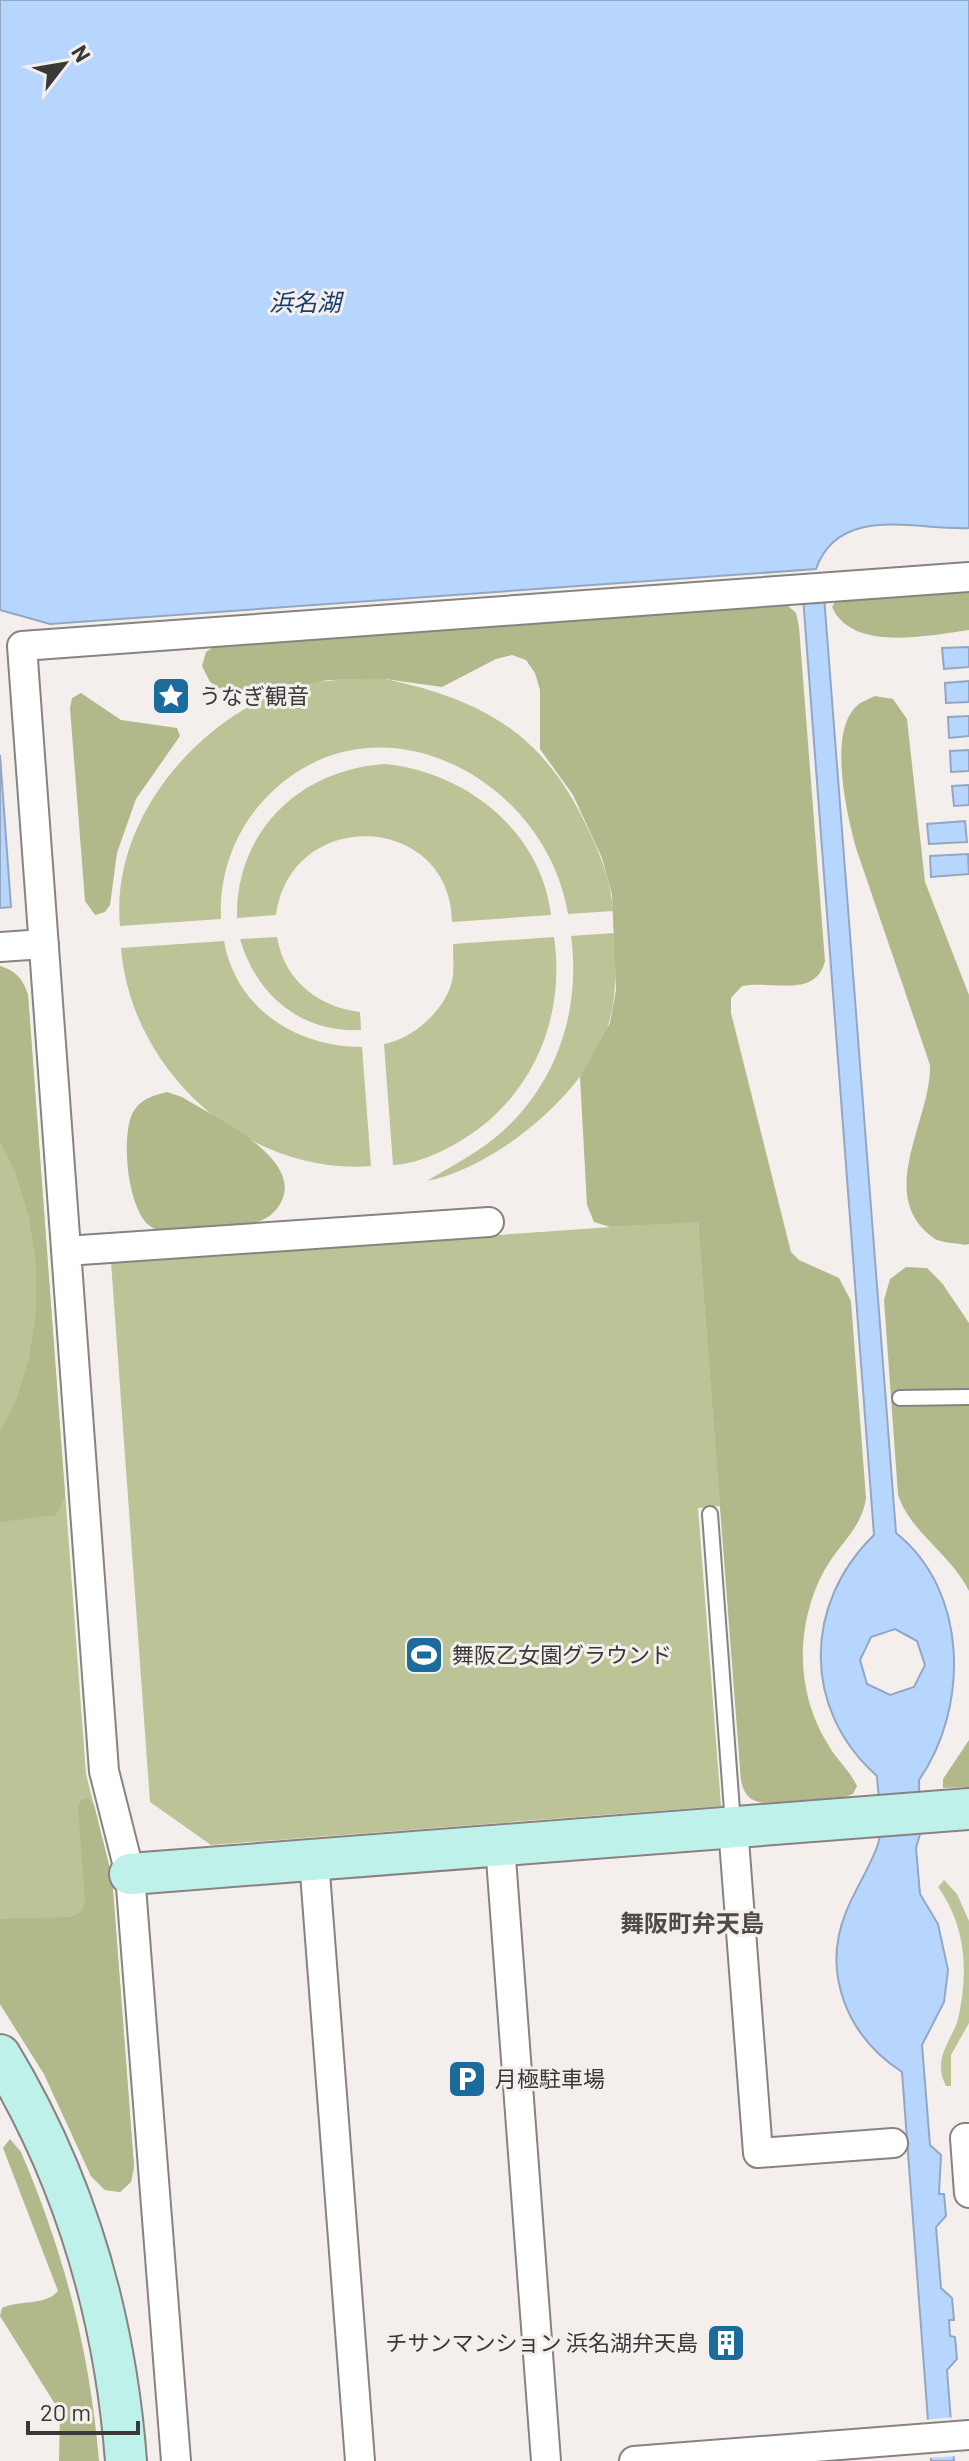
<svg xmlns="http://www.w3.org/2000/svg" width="969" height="2461" font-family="Barlow,'Noto Sans JP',sans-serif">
<rect width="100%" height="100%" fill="#f4efed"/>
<path fill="#bcc396" d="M385,679C484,700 544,734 588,829C601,856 611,881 613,911L568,914C545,774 369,685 263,801C234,833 219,875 221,919L120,926C111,827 185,734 271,695C307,679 347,679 385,679Z
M385,764C466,772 541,831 551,915L452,922C451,813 291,805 276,915L237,918C235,831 301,769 385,764Z
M614,933C616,962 617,991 610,1019C592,1089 496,1168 427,1181C453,1165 481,1151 503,1131C558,1081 581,1008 571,936Z
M277,937C284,980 318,1007 360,1012L361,1030C301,1033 256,995 240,939Z
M554,937C566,1017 533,1097 462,1140C442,1152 417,1164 393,1165L384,1044C414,1039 449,1007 453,976C454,966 453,954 453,944Z
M224,941C236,1009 297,1047 362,1047L371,1166C246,1176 131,1071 121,948Z
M0,966C17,972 23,979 28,995L86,1774L112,1877L134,2167L131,2182L120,2192L105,2190L91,2176L44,2074L0,2004Z
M698,1221L720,1506L698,1508L721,1806L211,1845L150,1802L111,1262Z
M944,1880L957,1894L969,1921V2023L951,2055V2086H946C933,2061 948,2045 957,2023C969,1976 967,1927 938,1887Z"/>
<path fill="#b1b98a" d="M969,588V630C931,635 852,653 832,607L836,600Z
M786,604L796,613L799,627L825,961C816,999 771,980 742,986L731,998V1013L791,1252L799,1260L839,1278L851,1301L866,1498C862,1528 839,1544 824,1571C795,1625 795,1693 829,1746C837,1760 850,1771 857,1786L853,1794L844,1797L765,1803C749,1801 745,1795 741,1781L698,1222L610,1227L594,1222L587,1205L580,1077L610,1023L616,990L612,895L602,858L573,795L540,749V690L535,673L526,660L512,655L496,659L442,687L385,679L328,680L249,697L227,693L210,682L202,666L206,652L218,644Z
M81,693L121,720L177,728L180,736L136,799L117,853L110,905L105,912L95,915L85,901L70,708L72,698Z
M875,696L893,699L907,719L925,882L969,995V1244L965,1245C957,1243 942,1243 935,1239C873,1197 932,1119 930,1065L856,848C847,815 827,730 858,705C862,701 870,699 875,696Z
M0,966C16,971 23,979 28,995L65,1497L56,1515L0,1522V1432L15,1403L29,1359L36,1312V1264L29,1217L15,1172L0,1142Z
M167,1092L182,1097C212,1116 307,1159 280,1204C267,1227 238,1226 215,1227C197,1229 169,1236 153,1228C127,1216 119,1129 135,1109C143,1098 155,1095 167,1092Z
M906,1267L927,1268L942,1283L969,1323V1591C951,1554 911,1533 898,1495L884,1300L890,1279Z
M969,1740V1787L943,1788V1779Z
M88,1798L94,1805L112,1877L134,2167L131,2182L120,2192L105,2190L91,2176L44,2074L0,2004V1919L70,1917L81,1912L85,1901L78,1808L81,1800Z
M10,2139L21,2152C64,2252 90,2352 99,2461H59L60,2412L0,2316L2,2308C18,2300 46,2306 58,2291L3,2148Z"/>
<path fill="#b7d6fe" stroke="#92a7c3" stroke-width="2" fill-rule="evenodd" d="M0,0H969V528C918,531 839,503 816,569L50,624L0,610Z
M824,596L896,1533C969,1591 969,1708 919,1780L920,1834L916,1848L920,1894L938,1924L948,1970L944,2002L922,2045L930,2145L941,2155L939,2194H944L946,2216L936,2227L941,2288L952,2298L954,2320H949L950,2336L955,2337L957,2359L947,2370L954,2461H931L902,2072C848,2037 821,1974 846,1912C855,1889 870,1868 878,1844C884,1826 878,1796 877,1776C802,1710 803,1604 874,1535L803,597ZM895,1629L917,1641L925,1665L914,1687L890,1695L867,1684L860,1660L871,1637Z
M969,647V667L944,669L942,648Z
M969,681V702L946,703L945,683Z
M969,716V736L949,738L948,717Z
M969,750V771L951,772L950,751Z
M0,755L11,907L0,908Z
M969,785V805L954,806L952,786Z
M965,821L967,842L929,844L927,824Z
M968,854L969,874L931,877L930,856Z"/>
<path fill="#f4efed" d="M955,2417L957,2456L927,2458L924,2420Z"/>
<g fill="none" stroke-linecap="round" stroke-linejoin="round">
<defs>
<path id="lane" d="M900,1398L969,1397
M710,1514L733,1824"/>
<path id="street" d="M0,947L44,944
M66,1251L489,1222
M733,1827L758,2153L893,2143
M500,1845L546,2461
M314,1860L360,2461
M969,2138H965L969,2193
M176,2461L130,1874L104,1771L22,646L969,577
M634,2461L969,2435"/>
<path id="secondary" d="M130,1874L969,1809
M0,2055C75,2179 115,2316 126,2461"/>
</defs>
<use href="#lane" stroke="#888381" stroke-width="18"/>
<use href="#street" stroke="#888381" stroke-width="32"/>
<use href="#secondary" stroke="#888381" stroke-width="44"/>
<use href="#lane" stroke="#fff" stroke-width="14"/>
<use href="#street" stroke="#fff" stroke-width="28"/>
<use href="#secondary" stroke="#bef1ea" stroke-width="40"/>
</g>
<defs>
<symbol id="sight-square" viewBox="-11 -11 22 22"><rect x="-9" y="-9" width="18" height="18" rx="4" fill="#1b6b9d" stroke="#f4efed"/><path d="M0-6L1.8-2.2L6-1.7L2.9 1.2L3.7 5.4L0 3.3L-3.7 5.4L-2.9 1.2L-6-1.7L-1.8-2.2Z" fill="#fff"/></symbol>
<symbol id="stadium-square" viewBox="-11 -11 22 22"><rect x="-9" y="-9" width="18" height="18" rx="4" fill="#1b6b9d" stroke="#f4efed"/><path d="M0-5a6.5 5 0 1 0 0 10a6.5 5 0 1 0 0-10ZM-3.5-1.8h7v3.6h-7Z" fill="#fff"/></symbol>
<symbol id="parking-square" viewBox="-11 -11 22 22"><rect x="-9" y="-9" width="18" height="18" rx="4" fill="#1b6b9d" stroke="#f4efed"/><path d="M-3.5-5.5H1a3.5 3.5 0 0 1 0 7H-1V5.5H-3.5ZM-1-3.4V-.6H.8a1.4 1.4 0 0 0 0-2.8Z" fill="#fff"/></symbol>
<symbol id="building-square" viewBox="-11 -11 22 22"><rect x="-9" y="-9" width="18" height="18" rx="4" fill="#1b6b9d" stroke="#f4efed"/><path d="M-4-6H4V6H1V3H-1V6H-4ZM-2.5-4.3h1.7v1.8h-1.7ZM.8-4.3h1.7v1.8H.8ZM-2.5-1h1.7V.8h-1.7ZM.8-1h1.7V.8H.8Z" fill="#fff"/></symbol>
</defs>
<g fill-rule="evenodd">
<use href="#sight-square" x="149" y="674" width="44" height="44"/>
<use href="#stadium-square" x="402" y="1633" width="44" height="44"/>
<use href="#parking-square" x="445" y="2057" width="44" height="44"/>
<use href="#building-square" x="704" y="2321" width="44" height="44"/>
</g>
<g text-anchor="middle" stroke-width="6" stroke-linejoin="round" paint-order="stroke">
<g font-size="22" fill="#3b3938" stroke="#f4efed" text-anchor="start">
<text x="199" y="704">うなぎ観音</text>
<text x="452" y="1663">舞阪乙女園グラウンド</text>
<text x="495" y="2087">月極駐車場</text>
<text x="698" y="2351" text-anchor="end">チサンマンション 浜名湖弁天島</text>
</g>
<g font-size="24" font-style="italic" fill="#163f6e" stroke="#f4efed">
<text x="305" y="311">浜名湖</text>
</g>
<g font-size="24" font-weight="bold" fill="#4f4b49" stroke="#f4efed">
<text x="692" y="1932">舞阪町弁天島</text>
</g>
</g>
<g transform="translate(64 64) rotate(59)" stroke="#f4efed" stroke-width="6" paint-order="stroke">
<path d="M0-6L14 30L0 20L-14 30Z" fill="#3b3938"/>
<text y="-12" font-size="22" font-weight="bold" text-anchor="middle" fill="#3b3938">N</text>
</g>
<path d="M28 2421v12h110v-12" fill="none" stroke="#3b3938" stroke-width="4"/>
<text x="40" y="2421" font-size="24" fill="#3b3938" stroke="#f4efed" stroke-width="6" paint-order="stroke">20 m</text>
</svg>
